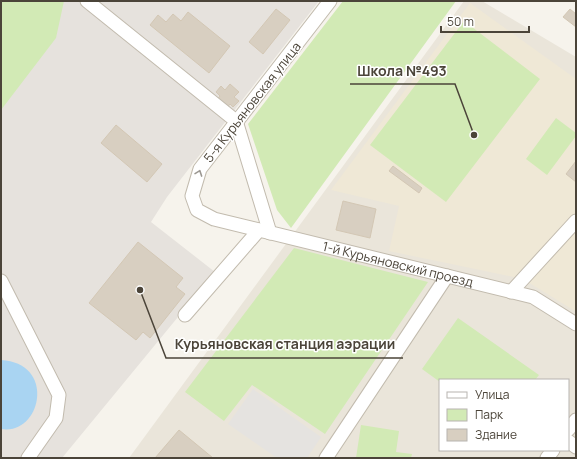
<svg xmlns="http://www.w3.org/2000/svg" width="577" height="459" font-family="Manrope,sans-serif">
<rect width="100%" height="100%" fill="#f6f3ec"/>
<path fill="#eae5da" fill-rule="evenodd" d="M464,1H482L576,57V458H129ZM440,380H568V450H440Z"/>
<path fill="#e6e2dd" d="M1,1H319L167,197L151,222L215,272L62,458H1Z"/>
<path fill="#efe8d6" d="M470,3L576,79L575,311L523,279L389,251L399,206L331,190Z"/>
<path fill="#d2eab5" d="M1,1H64L56,38L1,110Z
M343,1H456L291,228L277,210L248,124Z
M464,21L540,79L446,202L370,145Z
M556,118L576,133V136L547,175L526,159Z
M294,248L428,282L325,434L252,385L224,421L185,392Z
M458,318L539,375L535,380H440V382L422,369Z
M361,425L399,431L396,452L412,454L411,458H356Z"/>
<path fill="#e5e3e0" d="M253,389L321,437L307,458H277L228,424Z"/>
<path fill="#a9d4f2" d="M1,360C57,363 41,436 1,429Z"/>
<path fill="#d8cfc1" stroke="#d3c7b4" d="M276,9L290,20L263,54L249,42Z
M570,9L576,14V27L563,17Z
M188,12L230,46L209,73L150,25L158,15L166,22L173,14L181,21Z
M230,84L239,92L234,97L239,101L233,107L230,104L225,110L215,102L220,96L216,92L221,86L225,90Z
M116,125L162,164L147,182L101,143Z
M576,161V182L566,174Z
M393,166L422,188L419,193L389,171Z
M343,201L376,209L370,238L336,230Z
M138,242L183,278L176,287L185,294L150,338L143,332L136,340L89,303Z
M179,430L213,458H155Z"/>
<g fill="none" stroke-linecap="round" stroke-linejoin="round">
<defs>
<g id="minor">
<path d="M87,1L236,121L270,233"/>
<path id="s1" d="M330,1L200,169L192,196L197,210L214,219L533,297L576,324"/>
<path d="M1,281L59,395L56,418L28,458"/>
<path d="M511,292L576,221"/>
<path d="M185,315L259,230"/>
<path d="M568,430L576,420"/>
<path d="M568,441L576,447"/>
<path d="M326,458L447,276"/>
<path d="M547,458L553,450"/>
</g>
</defs>
<use href="#minor" stroke="#c2bbae" stroke-width="15"/>
<use href="#minor" stroke="#fff" stroke-width="13"/>
</g>
<defs><path id="oneway-chevron" d="M-2-3.5L2.5 0L-2 3.5" fill="none" stroke-width="1.6" stroke-linecap="round" stroke-linejoin="round"/></defs>
<use stroke="#9c9892" href="#oneway-chevron" transform="translate(199 173) rotate(-70)"/>
<g text-anchor="middle" stroke-width="3" stroke-linejoin="round" paint-order="stroke">
<g font-size="13" fill="#4b4439" stroke="#fff">
<text transform="translate(252 102) rotate(-52)" y="5">5-я Курьяновская улица</text>
<text dy="5" stroke="none"><textPath href="#s1" startOffset="464">1-й Курьяновский проезд</textPath></text>
</g>
</g>
<path fill="none" stroke="#4b4439" stroke-width="1.5" d="M474 135L455 84H350M140 290L166 358H403"/>
<g fill="#4b4439" stroke="#fff" stroke-width="1.5">
<circle cx="474" cy="135" r="4"/>
<circle cx="140" cy="290" r="4"/>
</g>
<g font-size="14" text-anchor="middle" font-weight="bold" fill="#4b4439" stroke="#fff" stroke-width="3" stroke-linejoin="round" paint-order="stroke">
<text x="402" y="76">Школа №493</text>
<text x="285" y="349">Курьяновская станция аэрации</text>
</g>
<rect width="577" height="459" fill="none" stroke="#4b4439" stroke-width="4"/>
<rect x="439" y="379" width="130" height="72" fill="#ffffff" stroke="#b7b4b0"/>
<rect x="447" y="392" width="20" height="6" fill="#ffffff" stroke="#b7b4b0"/>
<text x="475" y="399" font-size="12" fill="#4b4439">Улица</text>
<rect x="447" y="409" width="20" height="12" fill="#d2eab5" stroke="#b7b4b0"/>
<text x="475" y="419" font-size="12" fill="#4b4439">Парк</text>
<rect x="447" y="429" width="20" height="12" fill="#d8cfc1" stroke="#b7b4b0"/>
<text x="475" y="439" font-size="12" fill="#4b4439">Здание</text>
<path d="M441 26v6h88v-6" fill="none" stroke="#4b4439" stroke-width="2"/>
<text x="447" y="26" font-size="12" fill="#4b4439" stroke="#ffffff" stroke-width="3" paint-order="stroke">50 m</text>
</svg>
